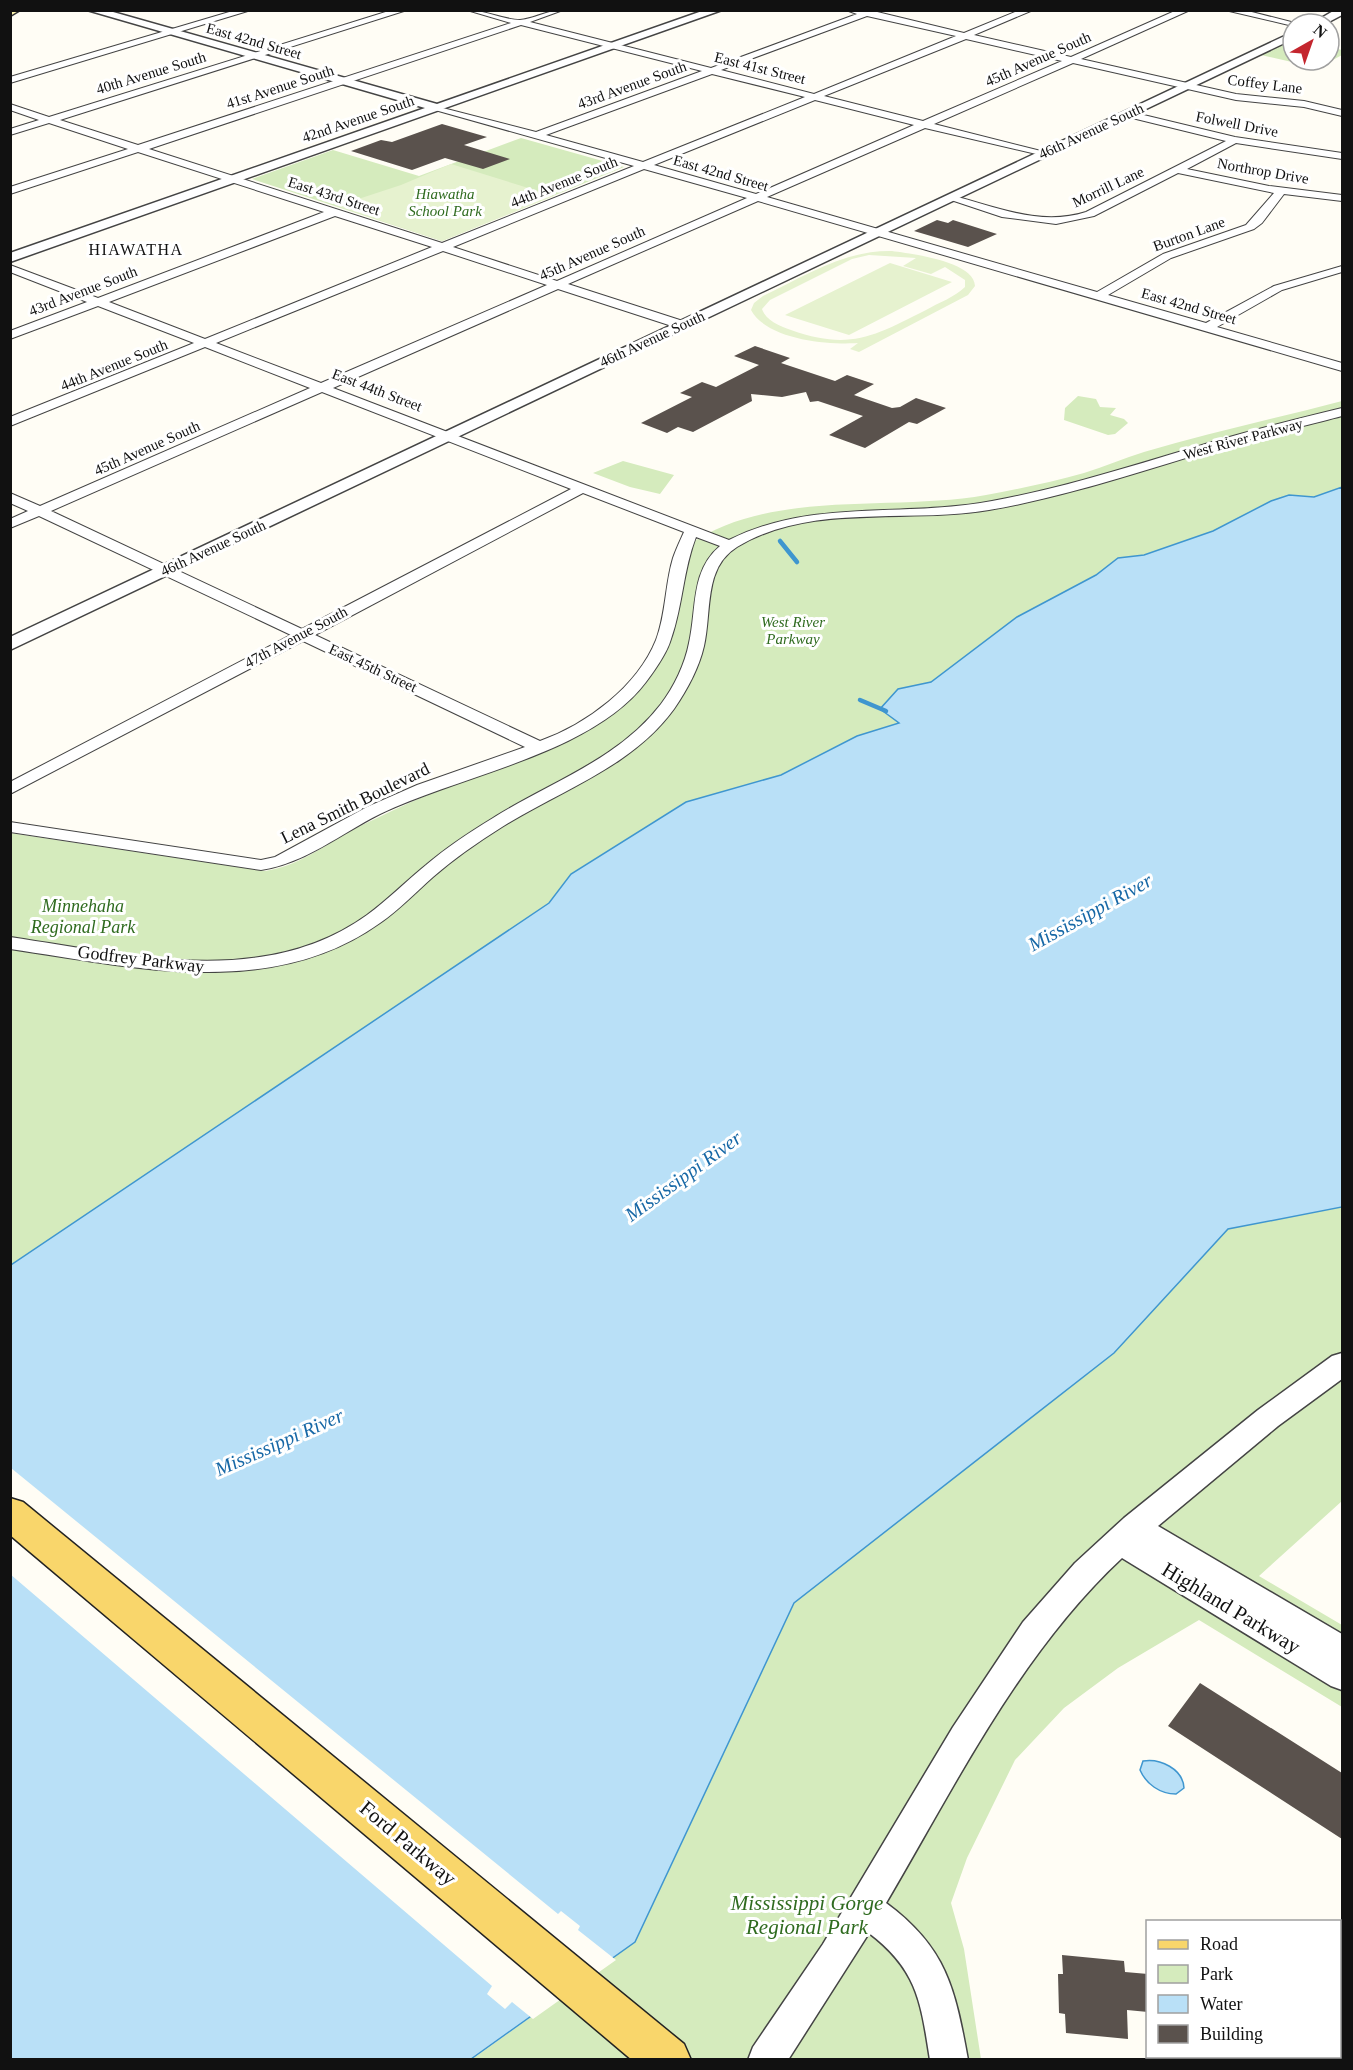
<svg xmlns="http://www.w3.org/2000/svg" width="1353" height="2070" font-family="'Times New Roman',serif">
<rect width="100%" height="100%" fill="#fffdf5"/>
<path fill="#d5ebbd" d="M1293,40V60H1329V47L1342,50V55L1318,68L1261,55Z
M521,138L624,167L442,241L252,179L333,150L419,176Z
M1078,396L1096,399L1100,407L1116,408L1110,415L1124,419L1128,423L1115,434L1108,435L1064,420L1065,408Z
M1342,401V487L1314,497L1288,495L1271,501L1213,531L1144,555L1118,558L1096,575L1017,617L931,682L898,689L900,723L857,736L781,775L686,802L571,874L549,903L11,1265L10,833L265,871C295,867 321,848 347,833C367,822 388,813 409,803C500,762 636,744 672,635C681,607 684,575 689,545C770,488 893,512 986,495C1018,489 1052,482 1084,473C1104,467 1124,458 1144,452C1209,433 1277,418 1342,401Z
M623,461L674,475L660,494L630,487L593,473Z
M1342,1207V1501L1259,1576L1342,1625V1707L1199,1620L1118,1668L1064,1708L1015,1760L967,1858L951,1903L964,1949L981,2059L471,2060L635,1942L794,1603L1114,1353L1228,1229Z"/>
<path fill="#e6f2cf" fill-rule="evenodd" d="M451,164L554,196L442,241L337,206L401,185Z
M892,251C912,254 974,261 975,286L968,295L859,352L850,349L858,343C829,345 767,340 751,310L754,303L763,296C805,276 844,250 892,251ZM869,255L916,258L903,266L931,274L945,267L965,280V287C955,297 938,303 926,310C874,336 850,351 791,330C780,326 766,321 762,309L770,300L852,259Z
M890,263L952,282L849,335L785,315Z"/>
<path fill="#b9e0f7" stroke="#3f96cf" stroke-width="1.5" d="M1342,487V1207L1228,1229L1114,1353L794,1603L635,1942L471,2059L11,2060V1265L549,903L571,874L686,802L781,775L857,736L899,723L880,709L898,689L931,682L1017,617L1096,575L1118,558L1144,555L1213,531L1271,501L1289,495L1314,497Z
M1143,1761C1160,1758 1183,1769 1184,1788L1176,1794C1160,1794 1146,1784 1140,1770Z"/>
<path fill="#fffdf5" d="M11,1468L558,1914L561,1911L580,1926L578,1930L616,1960L533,2019L512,2002L505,2009L487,1994L492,1986L10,1574Z"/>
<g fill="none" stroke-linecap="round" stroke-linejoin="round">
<path stroke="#3f96cf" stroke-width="4.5" d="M780,541L797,562
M860,700L886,711"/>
</g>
<path fill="#5a524d" d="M442,124L487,137L464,145L510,159L483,169L445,158L412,170L351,151L381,140L392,142Z
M937,220L948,223L953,220L997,234L968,247L914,231Z
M755,346L790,358L781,363L835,381L847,375L874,384L854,395L892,408L900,407L916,398L946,408L917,424L909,422L865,448L829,435L863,416L818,401L810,402L806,392L782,397L751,394L752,401L693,432L678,427L667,433L641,423L692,397L680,393L702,382L716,387L759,365L734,356Z
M1200,1683L1342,1773V1839L1168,1726Z
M1062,1955L1124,1961L1125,1972L1148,1974V2012L1127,2010L1128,2039L1066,2033L1065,2014L1059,2013L1058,1974H1063Z"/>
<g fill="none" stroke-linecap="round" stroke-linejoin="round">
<defs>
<path id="minor" d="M236,10H251L10,83V77Z
M392,10H407L60,120L138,145L511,23L467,10C485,10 504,20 520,20C534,19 547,10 563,10L530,22L711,68L857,14L846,10H869L964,33L1020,10H1033L974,35L1071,57L1177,10H1190L1081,59L1236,94L1304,101L1342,110V116L1304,107L1236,100L1073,63L934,124L1045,152V156L925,128L767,197L1097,292L1163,254L1246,225L1274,193L1178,173L1094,216L1056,224L1002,217L945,198L950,195C995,206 1039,227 1086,212L1226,141L1124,116V112L1127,111L1235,137L1342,153V159L1236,143L1187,169L1269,186L1342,195V201L1284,194L1262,223L1254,229L1171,258L1108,295L1206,323L1274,286L1342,266V272L1282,290L1217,327L1342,363V371L758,201L568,284L686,322V328H678L558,289L333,388L729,540C812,498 903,518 992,501C1069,487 1144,462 1219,440C1260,428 1301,418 1342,408V416C1305,426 1267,434 1229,445C1150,468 1071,496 989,510C908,524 811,502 737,547C703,568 712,612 704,646C699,668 687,690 674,709C632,767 561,790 502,827C478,842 455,858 433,877C416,892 399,910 380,923C271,1001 133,967 10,949V937C127,954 263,990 367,915C388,900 406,881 426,865C447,847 470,832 493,818C550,782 618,760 661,704C674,687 685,664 689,643C697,609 690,571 720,546L696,537C683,570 683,605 671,639C667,653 655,670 646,682C592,754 460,775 380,814C340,834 306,863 261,870L10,832V822L261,860L275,857L367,807L417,785L525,747L303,641L10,794V782L291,635L39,516L10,528V519L28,511L10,503V493L40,506L310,388L205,347L10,426V417L194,343L98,306L10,339V331L87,302L10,272V265L98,298L324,212L138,152L10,194V187L128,149L49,123L10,135V129L39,120L10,110V104L49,117ZM867,16L956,36L814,94L721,70ZM521,25L702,71L536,132L435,106V110L634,166L442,243L149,149ZM966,39L1062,61L923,121L824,96ZM712,74L805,97L643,162L546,135ZM815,100L914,125L756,194L654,165ZM644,169L747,198L557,281L453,247ZM335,216L432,247L205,339L109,302ZM443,251L547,285L321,383L216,343ZM322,392L571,489L302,629L51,511ZM583,493L684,532C680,541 676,549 673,558C665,584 666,614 656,640C637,687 587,724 540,741L315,635Z
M1225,10H1244L1299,24H1293V26Z"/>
<path id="tertiary" d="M87,10H106L437,104L705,10H722L10,262V253L425,108Z
M1335,10H1342V15L1325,24H1311Z
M1293,32V39L10,650V637Z
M1342,1353V1379L1278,1426L1158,1526L1342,1634V1690L1331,1686L1122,1558C1020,1653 956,1784 886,1903C947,1948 955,1989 968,2060H930C921,2003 918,1970 869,1933L788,2060H748L753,2047L823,1944L953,1727L1023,1622L1075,1563L1124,1518L1258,1410L1332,1356Z"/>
<path id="secondary" d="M10,10H20L10,16Z"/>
<path id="primary" d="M10,1498L23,1502L684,2044L691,2060H632L10,1535Z"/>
</defs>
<use href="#minor" stroke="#444" stroke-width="2"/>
<use href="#tertiary" stroke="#444" stroke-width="3"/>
<use href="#secondary" stroke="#333" stroke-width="3"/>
<use href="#primary" stroke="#222" stroke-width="3"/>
<use href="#minor" fill="#fff" fill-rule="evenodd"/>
<use href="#tertiary" fill="#fff" fill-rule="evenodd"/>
<use href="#secondary" fill="#fff6b0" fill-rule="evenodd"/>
<use href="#primary" fill="#f9d66b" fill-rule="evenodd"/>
</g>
<g text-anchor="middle" stroke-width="6" stroke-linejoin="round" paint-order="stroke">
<g font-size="15" fill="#111" stroke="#fff">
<text transform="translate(254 41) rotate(16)" y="5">East 42nd Street</text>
<text transform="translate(1038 59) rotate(-24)" y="5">45th Avenue South</text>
<text transform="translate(760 68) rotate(14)" y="5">East 41st Street</text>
<text transform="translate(151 73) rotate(-17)" y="5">40th Avenue South</text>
<text transform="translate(1265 84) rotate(7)" y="5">Coffey Lane</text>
<text transform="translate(632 85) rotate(-20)" y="5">43rd Avenue South</text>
<text transform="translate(280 87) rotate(-18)" y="5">41st Avenue South</text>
<text transform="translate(358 119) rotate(-19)" y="5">42nd Avenue South</text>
<text transform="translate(1237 124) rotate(11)" y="5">Folwell Drive</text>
<text transform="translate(1091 131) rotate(-25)" y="5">46th Avenue South</text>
<text transform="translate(1263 171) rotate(10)" y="5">Northrop Drive</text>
<text transform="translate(721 173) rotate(16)" y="5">East 42nd Street</text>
<text transform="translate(564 182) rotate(-22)" y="5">44th Avenue South</text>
<text transform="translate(1108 187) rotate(-25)" y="5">Morrill Lane</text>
<text transform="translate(334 196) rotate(18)" y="5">East 43rd Street</text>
<text transform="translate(1189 234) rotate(-20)" y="5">Burton Lane</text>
<text transform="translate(592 253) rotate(-24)" y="5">45th Avenue South</text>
<text transform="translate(83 291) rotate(-21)" y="5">43rd Avenue South</text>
<text transform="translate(1189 306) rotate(16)" y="5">East 42nd Street</text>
<text transform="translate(652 339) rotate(-25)" y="5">46th Avenue South</text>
<text transform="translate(114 365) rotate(-22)" y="5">44th Avenue South</text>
<text transform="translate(377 390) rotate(21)" y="5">East 44th Street</text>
<text transform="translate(1243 439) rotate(-15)" y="5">West River Parkway</text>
<text transform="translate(147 448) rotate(-24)" y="5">45th Avenue South</text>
<text transform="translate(213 548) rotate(-25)" y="5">46th Avenue South</text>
<text transform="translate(296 637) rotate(-28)" y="5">47th Avenue South</text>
<text transform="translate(373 668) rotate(25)" y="5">East 45th Street</text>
</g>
<g font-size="15" font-style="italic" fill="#2f6b1f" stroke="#fff">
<text x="445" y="199">Hiawatha<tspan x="445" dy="17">School Park</tspan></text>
<text x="793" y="627">West River<tspan x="793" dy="17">Parkway</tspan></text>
</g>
<g font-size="16" letter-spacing="1.5" fill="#111" stroke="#fff">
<text x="136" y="255">HIAWATHA</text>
</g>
<g font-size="18" fill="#111" stroke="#fff">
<text transform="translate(355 803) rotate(-26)" y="6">Lena Smith Boulevard</text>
<text transform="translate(141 959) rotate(7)" y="6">Godfrey Parkway</text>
</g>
<g font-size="18" font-style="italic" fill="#2f6b1f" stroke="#fff">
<text x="83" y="912">Minnehaha<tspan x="83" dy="21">Regional Park</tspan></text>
</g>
<g font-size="20" font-style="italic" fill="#1768a6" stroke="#fff">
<text transform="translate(1090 912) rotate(-29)" y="7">Mississippi River</text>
<text transform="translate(683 1176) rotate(-36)" y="7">Mississippi River</text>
<text transform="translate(279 1442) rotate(-24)" y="7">Mississippi River</text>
</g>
<g font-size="21" fill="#111" stroke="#fff">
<text transform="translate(1231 1608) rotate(31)" y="7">Highland Parkway</text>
<text transform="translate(408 1843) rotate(40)" y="7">Ford Parkway</text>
</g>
<g font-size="21" font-style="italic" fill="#2f6b1f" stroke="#fff">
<text x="807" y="1910">Mississippi Gorge<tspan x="807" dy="24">Regional Park</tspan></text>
</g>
</g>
<rect width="1353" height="2070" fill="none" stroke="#111111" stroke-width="24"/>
<rect x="1146" y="1920" width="195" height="138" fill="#ffffff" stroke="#a0a0a0" stroke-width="1.5"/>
<rect x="1158" y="1940" width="30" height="9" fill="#f9d66b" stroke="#a0a0a0" stroke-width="1.5"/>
<text x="1200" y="1950" font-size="18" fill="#111111">Road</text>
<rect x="1158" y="1965" width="30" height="18" fill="#d5ebbd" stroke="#a0a0a0" stroke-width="1.5"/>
<text x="1200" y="1980" font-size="18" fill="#111111">Park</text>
<rect x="1158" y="1995" width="30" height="18" fill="#b9e0f7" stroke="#a0a0a0" stroke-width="1.5"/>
<text x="1200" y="2010" font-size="18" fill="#111111">Water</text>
<rect x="1158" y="2025" width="30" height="18" fill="#5a524d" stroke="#a0a0a0" stroke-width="1.5"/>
<text x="1200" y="2040" font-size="18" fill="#111111">Building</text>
<g transform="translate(1311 42) rotate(40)"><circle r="28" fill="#ffffff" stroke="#a0a0a0" stroke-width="1.5"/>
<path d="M0-4.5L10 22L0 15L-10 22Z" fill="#c4262e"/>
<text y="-9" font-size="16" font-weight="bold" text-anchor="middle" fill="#111111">N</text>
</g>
</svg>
